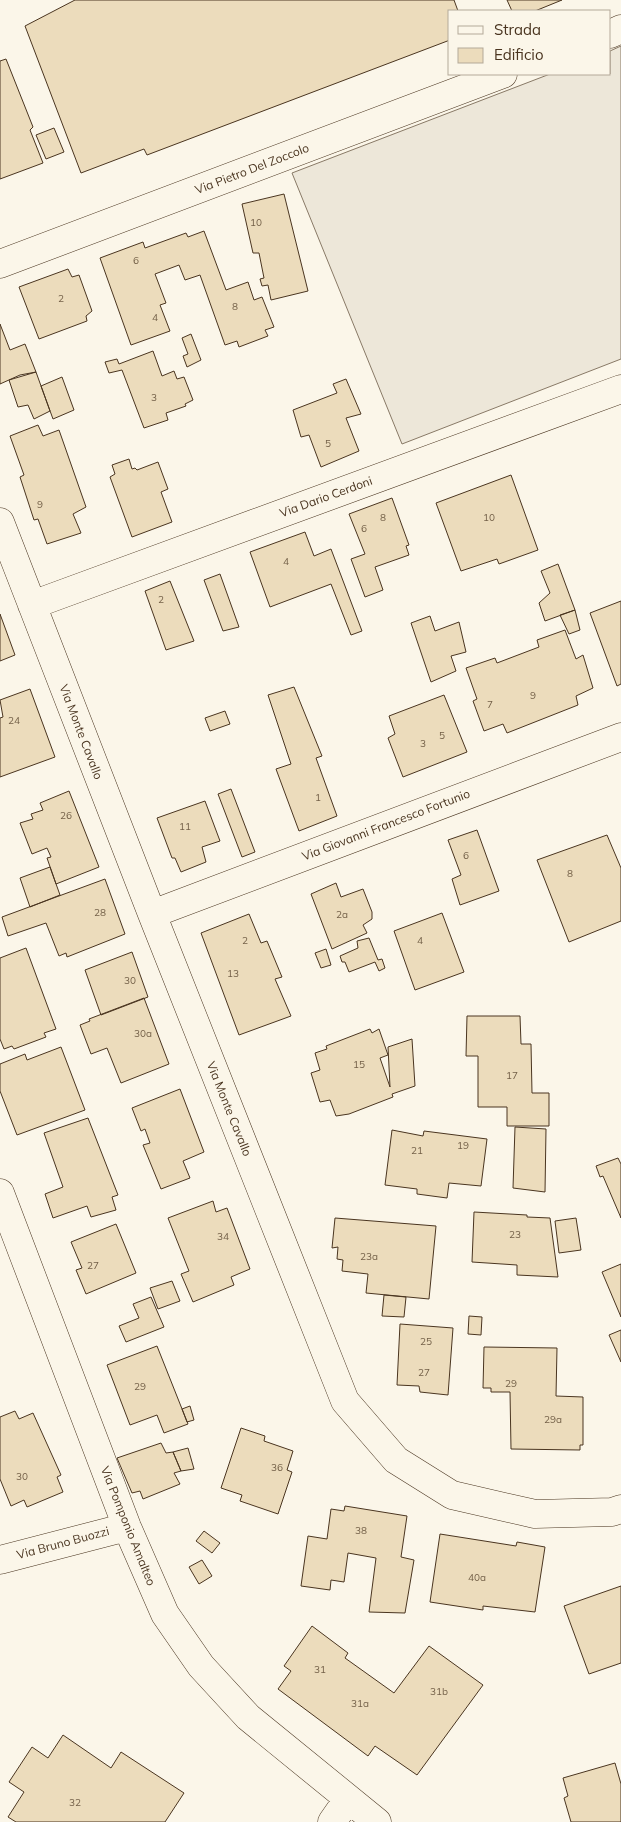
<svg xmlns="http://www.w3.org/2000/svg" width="621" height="1822" font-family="Mulish,sans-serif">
<rect width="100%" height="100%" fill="#fbf6e9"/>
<path fill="#ede7d9" stroke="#887966" d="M621,46V359L402,444L292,173L550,74H610V51Z"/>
<path fill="#ecdcbc" stroke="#4a3520" d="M75,0H454L458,11H450V40L147,155L144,149L81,173L25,26Z
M507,0H562L535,11H512Z
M6,59L33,127L30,130L43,163L0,179V61Z
M54,128L64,152L46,159L36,135Z
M284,194L308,291L271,300L268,285L262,286L260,279L264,278L259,253H253L242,204Z
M204,231L226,290L248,282L254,300L262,297L274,327L265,330L268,336L239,347L237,341L225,345L200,275L185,280L179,265L155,274L166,303L160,305L170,331L131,345L100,258L143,242L145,248L186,233L188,237Z
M68,269L72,277L79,275L92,311L86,316L87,321L39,339L19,287Z
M0,324L10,350L25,344L36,372L20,375L0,384Z
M191,334L201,360L187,367L183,356L188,354L182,338Z
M153,351L162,376L174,371L177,379L184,377L193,400L185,404L186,406L166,413L168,420L144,428L122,370L109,373L105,362L117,359L119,364Z
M36,372L50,411L34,419L28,405L18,407L9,380Z
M62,377L74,410L53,419L41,386Z
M346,379L361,414L346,418L359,451L321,467L309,435L301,437L293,410L337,393L333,384Z
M38,425L43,436L59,430L86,507L73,514L81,533L47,544L38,519L34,520L20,477L24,475L10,436Z
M129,459L132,469L135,468L137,470L158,462L168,489L161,492L172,522L132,537L110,477L115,474L112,465Z
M511,475L538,550L499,564L497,559L461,571L436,503Z
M392,498L409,545L406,546L409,555L375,567L383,590L365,597L351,559L365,554L349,514Z
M305,532L314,556L331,549L362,631L351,635L331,584L270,607L250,552Z
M558,564L575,610L545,621L539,603L550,593L541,571Z
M220,574L239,627L223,631L204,580Z
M170,581L194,641L166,650L145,591Z
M621,601V684L617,686L590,613Z
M575,610L580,630L569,634L560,615Z
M0,614L15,655L0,661Z
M430,616L435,631L459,622L466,652L451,656L456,671L431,682L411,623Z
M565,630L576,659L583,655L593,688L576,696L578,705L507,733L503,724L484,731L473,701L477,699L466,668L495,658L497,663L539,647L537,640Z
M294,687L322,756L316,758L337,816L299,831L276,769L291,764L268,695Z
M30,689L55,757L0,777V718L3,717L0,700Z
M444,695L467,752L403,777L388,738L395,734L389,716Z
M225,711L230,724L210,731L205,718Z
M231,789L255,852L242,857L218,794Z
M69,791L99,867L56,884L47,858L51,857L47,848L32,854L20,823L33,819L31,814L43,810L40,803Z
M205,801L220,841L202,847L206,862L181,872L175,858H172L157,818Z
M477,830L499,891L460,905L452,879L461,875L448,840Z
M607,835L621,868V921L569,942L537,860Z
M50,867L60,895L30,907L20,878Z
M105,879L125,934L67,957L66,953L59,956L46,923L8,936L2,917Z
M336,883L341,897L363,889L372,912V919L363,925L367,933L332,949L311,894Z
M442,913L464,972L415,990L394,931Z
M249,914L261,943L267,941L282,977L275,979L291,1016L239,1035L201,933Z
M369,938L378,960L382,959L385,968L379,971L375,962L349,972L345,962H342L340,956L358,948L357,941Z
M26,948L56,1029L44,1033L46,1037L14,1049L12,1046L4,1049L0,1039V958Z
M326,949L331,965L321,968L315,953Z
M132,952L148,997L101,1015L85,970Z
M144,998L169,1064L121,1083L107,1048L91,1054L80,1025L90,1021L89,1019Z
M467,1016H520L521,1044H531L532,1093H549V1126H507V1107H478V1056H466Z
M370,1029L372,1033L379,1029L388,1055L380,1058L390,1087L388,1047L412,1039L415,1086L392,1094L393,1097L349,1114L336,1116L330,1100L320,1102L311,1073L320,1070L315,1053L327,1049L326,1046Z
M61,1047L85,1110L17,1135L0,1091V1064L25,1054L27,1060Z
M180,1089L204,1152L183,1161L190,1178L161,1189L143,1145L150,1143L145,1129L141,1131L132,1108Z
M88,1118L118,1195L112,1197L116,1210L91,1217L87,1206L53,1218L45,1194L63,1187L44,1133Z
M515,1127L546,1129L545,1192L513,1188Z
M392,1130L423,1136L424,1131L487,1139L481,1186L449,1183L447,1198L417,1194V1189L385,1185Z
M618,1158L621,1164V1218L603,1176L600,1177L596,1166Z
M213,1201L216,1212L227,1208L250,1269L231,1277L234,1285L193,1302L181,1274L189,1271L168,1218Z
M474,1212L527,1215V1217L550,1218L558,1277L517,1275V1265L472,1262Z
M335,1218L436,1226L429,1299L366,1293L368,1274L342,1271L343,1260L337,1259L338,1247L332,1248Z
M576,1218L581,1250L559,1253L555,1221Z
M116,1224L136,1273L86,1294L76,1270L82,1268L71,1242Z
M621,1264V1317L602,1272Z
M172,1281L180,1301L158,1309L150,1288Z
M384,1295L406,1297L404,1317L382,1316Z
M151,1297L164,1327L126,1342L119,1326L139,1318L133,1304Z
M469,1316L482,1317L481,1335L468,1334Z
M400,1324L453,1328L448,1395L420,1392L419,1386L397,1385Z
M621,1330V1362L609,1335Z
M157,1346L188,1424L164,1433L157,1415L130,1425L107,1365Z
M484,1347L557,1348L556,1396L583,1397V1445H580V1450L511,1449L510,1392H491V1388H483Z
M190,1406L194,1420L187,1422L182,1409Z
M15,1411L19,1419L33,1413L61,1475L57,1477L63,1492L27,1507L24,1500L11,1506L0,1479V1417Z
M241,1428L265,1436L264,1441L293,1451L287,1470L292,1472L278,1514L240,1501L242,1495L221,1488Z
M161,1443L166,1453L173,1452L181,1471L174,1473L180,1484L143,1499L140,1491L132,1493L117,1458Z
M188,1448L194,1469L181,1471L173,1452Z
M345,1506L407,1516L401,1557L414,1560L405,1613L369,1612L376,1558L348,1553L344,1582L331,1580L330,1590L301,1586L308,1536L327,1539L331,1509L344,1511Z
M204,1531L220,1543L212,1553L196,1541Z
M440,1534L516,1546L517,1542L545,1547L535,1612L483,1606V1610L430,1602Z
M202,1560L212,1576L199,1584L189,1567Z
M621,1586V1663L589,1674L564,1606Z
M312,1626L348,1653L345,1658L394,1693L429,1646L483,1685L417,1775L375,1746L368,1756L278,1689L291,1671L284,1666Z
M63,1735L111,1768L121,1752L184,1793L165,1822H16L8,1817L24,1792L9,1782L32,1747L48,1758Z
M615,1763L621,1784V1822H571L564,1798L568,1796L563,1778Z"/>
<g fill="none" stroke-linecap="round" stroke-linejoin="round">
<defs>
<path id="minor" d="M610,34L621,29
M0,264L503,74
M0,522L152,914L345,1401L396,1460L452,1495L535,1514L612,1512L621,1509
M32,605L621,389
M152,914L621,737
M0,1193L127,1527L165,1614L201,1666L248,1717L377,1822
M0,1560L127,1527
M332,1822L348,1799"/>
</defs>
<use href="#minor" stroke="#4a3520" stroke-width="29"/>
<use href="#minor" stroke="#fbf6e9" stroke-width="28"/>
</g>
<g text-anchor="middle" stroke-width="4" stroke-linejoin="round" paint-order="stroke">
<g font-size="10" fill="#725f47">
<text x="256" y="226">10</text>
<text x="136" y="264">6</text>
<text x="61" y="302">2</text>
<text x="235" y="310">8</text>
<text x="155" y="321">4</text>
<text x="154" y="401">3</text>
<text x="328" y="447">5</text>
<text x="40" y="508">9</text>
<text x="383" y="521">8</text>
<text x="489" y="521">10</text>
<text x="364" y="532">6</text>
<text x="286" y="565">4</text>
<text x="161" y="603">2</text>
<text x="533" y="699">9</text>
<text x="490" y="708">7</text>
<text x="14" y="724">24</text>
<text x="442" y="739">5</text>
<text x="423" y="747">3</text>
<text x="318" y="801">1</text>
<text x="66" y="819">26</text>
<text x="185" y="830">11</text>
<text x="466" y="859">6</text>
<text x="570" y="877">8</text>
<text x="100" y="916">28</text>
<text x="342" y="918">2a</text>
<text x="245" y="944">2</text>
<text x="420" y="944">4</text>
<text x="233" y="977">13</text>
<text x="130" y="984">30</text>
<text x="143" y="1037">30a</text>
<text x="359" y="1068">15</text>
<text x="512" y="1079">17</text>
<text x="463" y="1149">19</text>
<text x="417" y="1154">21</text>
<text x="515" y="1238">23</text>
<text x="223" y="1240">34</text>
<text x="369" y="1260">23a</text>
<text x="93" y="1269">27</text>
<text x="426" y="1345">25</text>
<text x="424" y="1376">27</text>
<text x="511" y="1387">29</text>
<text x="140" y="1390">29</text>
<text x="553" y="1423">29a</text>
<text x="277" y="1471">36</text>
<text x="22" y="1480">30</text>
<text x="361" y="1534">38</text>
<text x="477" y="1581">40a</text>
<text x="320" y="1673">31</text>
<text x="439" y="1695">31b</text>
<text x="360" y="1707">31a</text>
<text x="75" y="1806">32</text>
</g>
<g font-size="12" fill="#4a3520" stroke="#fbf6e9">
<text transform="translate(252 169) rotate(-21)" y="4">Via Pietro Del Zoccolo</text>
<text transform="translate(326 497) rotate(-20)" y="4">Via Dario Cerdoni</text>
<text transform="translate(81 732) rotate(69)" y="4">Via Monte Cavallo</text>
<text transform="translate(386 825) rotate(-21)" y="4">Via Giovanni Francesco Fortunio</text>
<text transform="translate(229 1109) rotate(68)" y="4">Via Monte Cavallo</text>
<text transform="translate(128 1526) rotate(68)" y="4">Via Pomponio Amalteo</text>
<text transform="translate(63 1543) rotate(-15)" y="4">Via Bruno Buozzi</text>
</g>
</g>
<rect x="448" y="10" width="162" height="65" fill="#fbf6e9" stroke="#b4a999"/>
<rect x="458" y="26" width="25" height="8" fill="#fbf6e9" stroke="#b4a999"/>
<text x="494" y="35" font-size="15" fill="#4a3520">Strada</text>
<rect x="458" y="48" width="25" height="15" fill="#ecdcbc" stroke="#b4a999"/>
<text x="494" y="60" font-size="15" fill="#4a3520">Edificio</text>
</svg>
